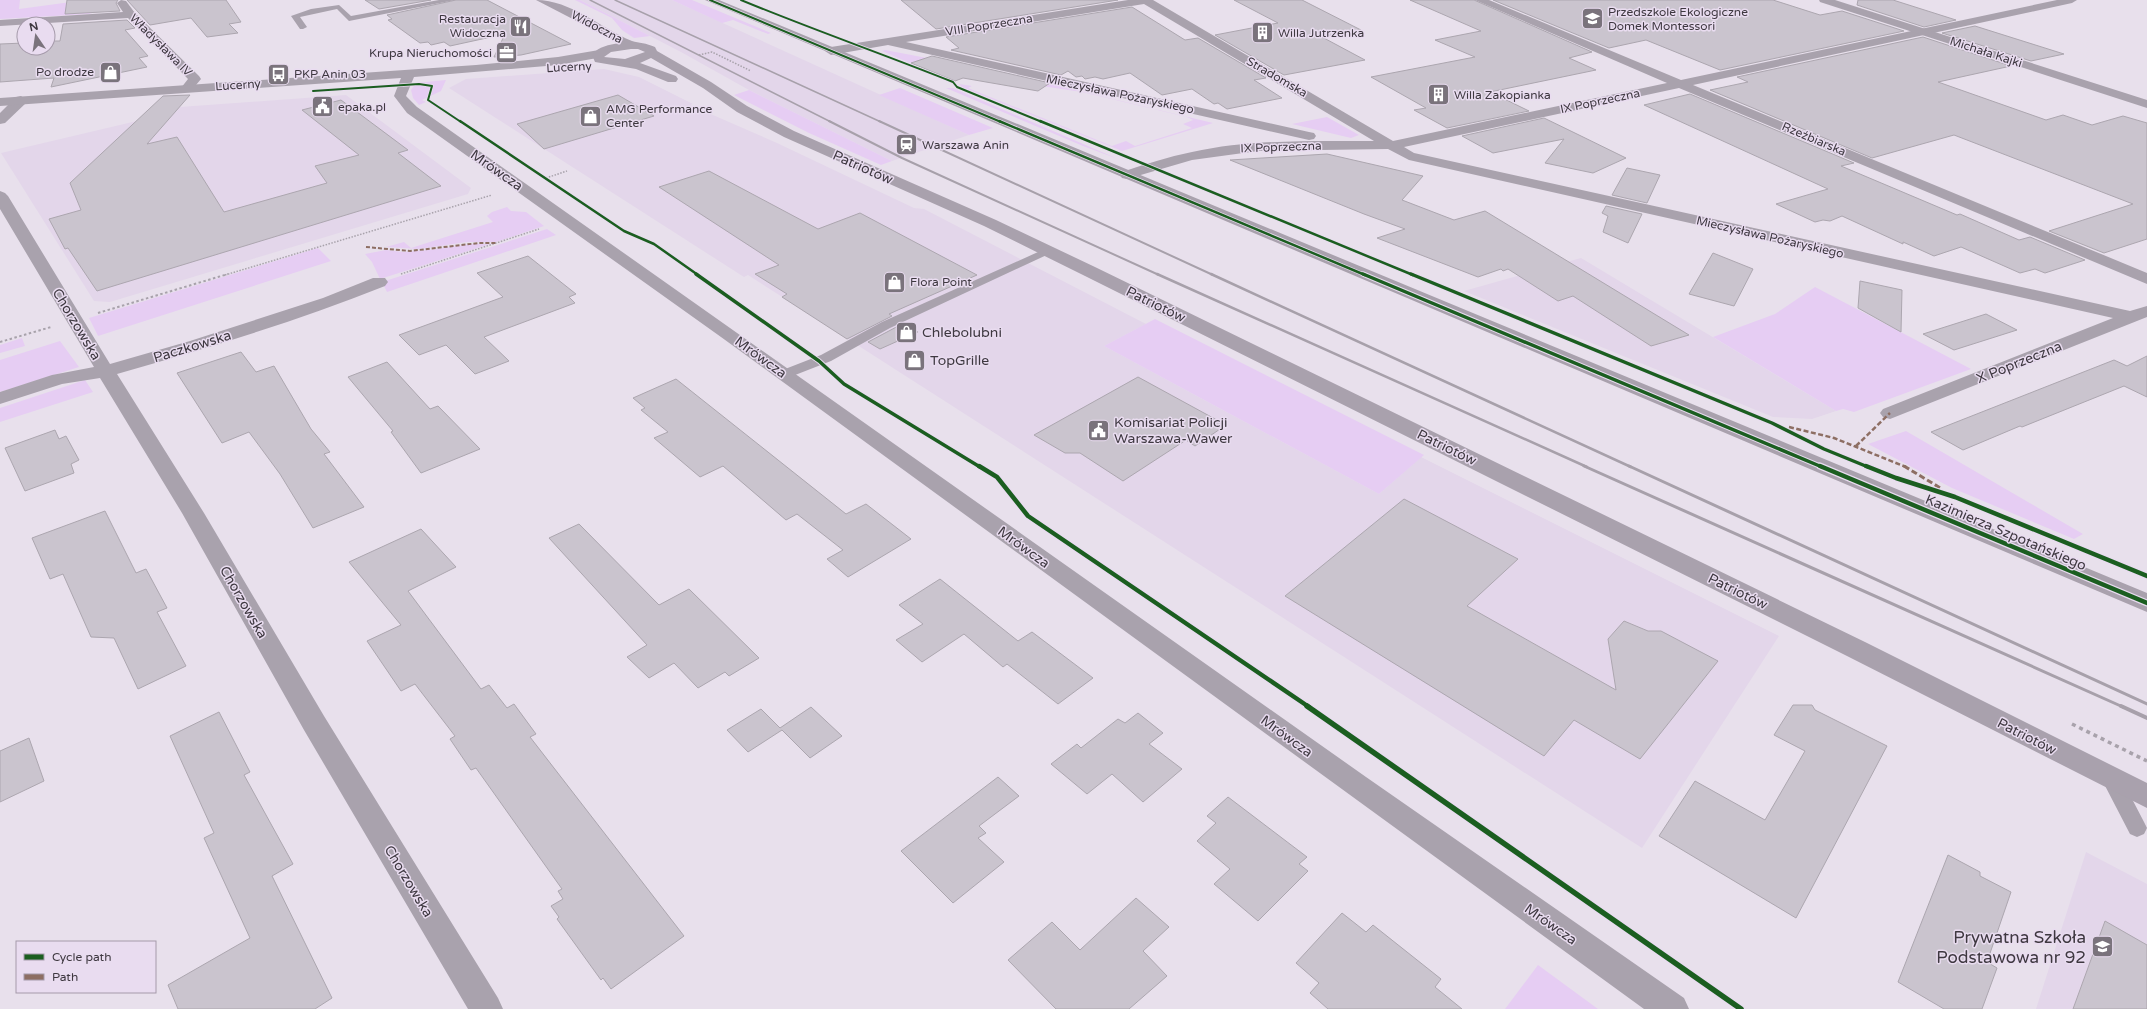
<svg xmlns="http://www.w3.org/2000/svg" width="2147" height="1009" font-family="'Varela Round',sans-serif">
<rect width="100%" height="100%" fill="#e8e0ec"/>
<path fill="#e3d6ea" d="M580,0H672L969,135L892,161L749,90L681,52Z
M604,69L639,77L693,104L690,105L777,143L914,208L924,209L1146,324L1104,346L1379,494L1421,457L1779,636L1642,848L748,275L744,277L449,88L466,79Z
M346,95L471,188L468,194L110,302L94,301L1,153L175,112L180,107Z
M1581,258L1836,411L1812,419L1773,417L1464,291Z
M2086,852L2147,884V1009H2036Z"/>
<path fill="#e6cdf3" d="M0,0H20L19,9L86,0H116V4L89,14L0,19Z
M575,0H580L650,36L634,38L622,30L612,18Z
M672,0H692L771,33L768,34L733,20L722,23Z
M885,50L927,58L910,63L882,51Z
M1015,79L1059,86L1213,123L1122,151L962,87L959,84L972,86L968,88L1112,146L1126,141L1135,146L1192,128L1183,124L1193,120L1187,117L1082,92L1021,83Z
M446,80L441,91L422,100L426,102L419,105L413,98L411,90L416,83Z
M900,88L993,128L969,135L879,95Z
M946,88H953L1118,159L1083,146Z
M749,90L892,161L881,165L809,133L734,95Z
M1327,117L1359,135L1351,138L1292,124Z
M507,207L511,211L526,212L544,226L496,242H467L419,249L386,247L404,242L411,248L493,222L487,216L492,212Z
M547,229L556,235L387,292L382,282Z
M473,244H490L380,279L372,262L365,254L386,250L403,252L429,250Z
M318,248L331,261L98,336L89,318Z
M1815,287L1971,369L1854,412L1843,409L1836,411L1713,337L1775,314Z
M1155,319L1424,455L1379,494L1104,346Z
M22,338L25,346L0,353V345Z
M60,341L79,367L0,392V360Z
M85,380L93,392L0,422V408Z
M1906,431L2083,534L2074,539L1952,488L1868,444Z
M1538,965L1598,1009H1505Z"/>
<path fill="#cac4ce" stroke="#aca6af" d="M67,0H118L116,3L120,11L65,14Z
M127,0H226L241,22L229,24L238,33L207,37L191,18L150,25Z
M365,0H431L379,9Z
M456,0H487L571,44L521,55L494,57L505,34L450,46L444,42L431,45L428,42L420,43L388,20L392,19L387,15Z
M901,0H1118L936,29Z
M1234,0H1302L1361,30L1322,37L1365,60L1284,75L1215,35L1278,23Z
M1410,0H1474L1592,52L1569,58L1596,70L1490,92L1529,111L1447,128L1414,110L1426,108L1371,77L1475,57L1435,40L1481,31Z
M1493,0H1773L1820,15L1842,11L1904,31L1720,70L1646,40L1609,48Z
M1858,0H1893L1956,20L1924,27L1857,5Z
M1132,7L1185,40L1198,38L1266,78L1254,80L1282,98L1227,109L1218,103L1214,104L1192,89L1162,95L1130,73L1103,79L1095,77L1085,79L1082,76L1076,77L1068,71L1061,75L951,50L959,48L946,37Z
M127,20L135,28L125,30L148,56L139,58L147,67L51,87L54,78L0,82V44L24,43V48H48V41H60L63,24Z
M1975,26L2064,54L2031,61L1942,33Z
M1923,37L2011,66L1938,82L2046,120L2063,115L2092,125L2123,116L2147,123V239L2104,253L2049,231L2133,204L1954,135L1872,158L1710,90L1748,82L1737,77Z
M932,56L1050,83L1038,91L963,78L955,81L911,63Z
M1690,94L1854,163L1841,166L1957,215L1960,214L2019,240L2030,237L2085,260L2045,273L2035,269L2020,273L1961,247L1934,256L1903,242V244L1842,216L1830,221L1823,220L1815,222L1776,204L1828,189L1644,105Z
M190,95L147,144L177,137L224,212L327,183L315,166L359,155L302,110L341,100L408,150L398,153L441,186L97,291L68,248L65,249L49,219L81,210L70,183L163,96Z
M618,95L654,116L544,149L517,124Z
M1544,118L1579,135L1626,158L1593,173L1545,163L1564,139L1493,153L1462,136Z
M1327,154L1423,176L1402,200L1454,220L1485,211L1689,335L1651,346L1573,296L1558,301L1508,269L1503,271L1501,269L1478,277L1377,238L1405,229L1364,214L1230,160Z
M1627,168L1660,175L1647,203L1612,195Z
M709,171L818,229L860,213L977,275L889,314L892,316L847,339L782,297L787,294L755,274L779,265L659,187Z
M1606,206L1642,214L1628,243L1603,232L1608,216L1602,213Z
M1713,253L1753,269L1734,306L1689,294Z
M528,256L576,294L569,297L575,303L484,337L509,361L475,374L446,345L419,355L399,335L503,297L477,273Z
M1860,281L1902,290L1901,332L1858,308Z
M1986,314L2017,330L1954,350L1923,334Z
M904,323L918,332L880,349L868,342Z
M241,352L256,372L274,366L311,429L330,452L324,454L364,507L313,528L280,474L249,432L222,443L177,373Z
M2147,356V397L2124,386L2022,427L2020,426L1963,450L1931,432L2114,360L2127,366Z
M387,362L430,409L438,406L480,449L421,473L391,432L393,431L348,377Z
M1138,377L1226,425L1195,446L1186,440L1123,481L1080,453H1065L1034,435Z
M676,379L846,514L866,504L911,539L848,577L827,559L843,550L797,514L786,520L723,466L700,477L654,438L668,432L641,410L645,408L633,398Z
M55,430L59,439L66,436L79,460L71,464L74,473L25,491L5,448Z
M1404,499L1518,559L1467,606L1616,690L1608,639L1624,621L1648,631H1661L1718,661L1640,759L1574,720L1544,756L1285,596Z
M105,511L136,573L146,569L167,608L157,612L186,666L138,689L114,638L91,637L63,574L50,579L32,538Z
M579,524L659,605L689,589L759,658L729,676L725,672L698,688L674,663L649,678L627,657L647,645L549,538Z
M421,529L456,567L408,591L481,689L489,685L507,708L514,704L536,734L530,737L684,936L611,989L603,978L601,980L557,919L559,917L551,906L563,899L558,891L562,889L476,768L471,770L450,739L455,736L415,684L401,691L367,641L401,625L349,562Z
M940,579L1018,641L1032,632L1093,678L1058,704L1007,664L1003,667L964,634L922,662L896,640L923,624L899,605Z
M1793,705H1812L1815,710L1887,746L1796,918L1659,836L1695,781L1765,820L1805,751L1774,735Z
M811,707L842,736L810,758L782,730L748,752L727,730L761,709L780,728Z
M219,712L250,772L244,775L293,864L272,876L332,998L315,1009H178L168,985L250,938L204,838L214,833L170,736Z
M1138,713L1163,733L1149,744L1182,769L1143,802L1112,774L1087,794L1051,764L1077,744L1081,748L1118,719L1125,723Z
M29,738L44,781L0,802V751Z
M998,777L1019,796L979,826L986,833L978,838L1004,862L953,903L901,851Z
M1228,797L1307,857L1299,864L1308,871L1258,921L1214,884L1230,869L1197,841L1216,823L1207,816Z
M1948,855L1980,872V876L2011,892L1987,962L1997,968L1982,1009H1944L1898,982Z
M1136,898L1169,927L1143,951L1167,976L1129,1009H1056L1008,960L1052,922L1080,950Z
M1342,913L1366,932L1373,925L1441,979L1435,987L1462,1009H1328L1310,993L1319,983L1296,963Z
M2105,921L2147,945V1009H2073Z"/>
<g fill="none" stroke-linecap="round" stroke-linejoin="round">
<path stroke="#a8a2ab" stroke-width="1.5" stroke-dasharray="1.5 1.5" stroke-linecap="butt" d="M699,55L712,52L751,71
M546,178L567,171
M401,274L539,229
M225,275L492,195"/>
<path stroke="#a8a2ab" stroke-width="2" stroke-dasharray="2.5 2.5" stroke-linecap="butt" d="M98,313L228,274
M0,342L51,327"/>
<path stroke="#a8a2ab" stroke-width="3.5" stroke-dasharray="4 4" stroke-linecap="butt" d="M2072,724L2147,761"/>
<path fill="#a9a2ad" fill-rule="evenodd" d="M439,0H455L349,21L337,9L300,17L307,27L303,29H300L291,16L311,9L339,5L351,16Z
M1047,248L1053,251L1051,253L890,328L831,361L790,377L785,378L778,374L780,371L821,355L882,322Z
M2111,770L2118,772L2144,822L2147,828L2144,834L2137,837L2130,834L2101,778L2104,772Z"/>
<path fill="#a9a2ad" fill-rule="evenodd" d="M121,0L126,1L135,13L199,76L201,79L191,91H183L181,88L188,79L128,18L0,26V20L123,12L117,3Z
M1128,0H1153L1393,141L1667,83L1475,0H1489L1681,80L2057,0H2077L2072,3L1693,85L2147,273V284L1679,88L1404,147L1414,153L2130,311L2147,306V317L1890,419L1883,417L1880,413L1883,409L2113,318L1409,160L1388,149L1258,151L1192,160L1127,179L1122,178L1120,175L1122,172C1145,164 1168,157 1192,152C1251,139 1313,141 1374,141L1144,4L906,42L1309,132L1314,133L1316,136L1314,139L1309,140L888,45L831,55L825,51L831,47Z
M21,96L27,100L26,103L5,123L0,124V113L16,97Z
M0,191L5,193L8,196L110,364L190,341L323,298L373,278H385L388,282L385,286C298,321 207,348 117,374L204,513L324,716L498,998L503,1009H468L304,730L182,513L100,378L62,384L0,404V392L52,375L94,367L0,209Z"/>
<path fill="#a9a2ad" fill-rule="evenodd" d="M1819,0H1835L2147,100V108L1820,2Z
M599,50L603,51L605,54L603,57L558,65L414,77L406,96L417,107L1366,777L1684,998L1689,1009H1644L721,337L407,113L394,96L401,78L0,106V98L476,65L558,57Z"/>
<path fill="#a9a1ad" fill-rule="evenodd" d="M536,0C571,0 600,28 632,41C639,43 646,43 655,47L657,51L711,82L747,106L794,131L996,220L1095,267L1865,642L2147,783V808L1847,656L1083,275L984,226L784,137L737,112L703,88L651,58L640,63L676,76L678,79L676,82H668L636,69L595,62L592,55C599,46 609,45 619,43ZM631,49H638L645,52L625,59L604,57L611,52Z
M705,0H719L2147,593V612Z"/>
<path stroke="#a7a0aa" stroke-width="1.5" d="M590,0L831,122
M615,0L881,122"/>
<path stroke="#a7a0aa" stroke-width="2" d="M829,121L902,158L1159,275
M879,121L1213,275"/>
<path stroke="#a7a0aa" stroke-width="2.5" d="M1157,274L1587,467
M1211,274L1631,467"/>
<path stroke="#a7a0aa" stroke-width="3" d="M1584,466L2123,707
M1629,466L2147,704"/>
<path stroke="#a7a0aa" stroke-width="4" d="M2121,706L2147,718"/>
<path stroke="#8d6e63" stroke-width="2" stroke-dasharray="4 2" stroke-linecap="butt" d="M366,247L410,251L479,243H496"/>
<path stroke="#8d6e63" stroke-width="2.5" stroke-dasharray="5 2.5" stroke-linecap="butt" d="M1789,427L1834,438L1906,467
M1856,446L1890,413"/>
<path stroke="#8d6e63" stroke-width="3" stroke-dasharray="6 3" stroke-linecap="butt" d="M1904,466L1942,489"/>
<defs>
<path id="cycleway-far4" d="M710,0L1001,122
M741,0C811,29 883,54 953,82L957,87L1042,122
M313,91L419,84L432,86L428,100L461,122"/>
<path id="cycleway-far3" d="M460,121L624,231L654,244L698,275
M999,121L1365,275
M1040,121L1413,275"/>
<path id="cycleway-far2" d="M696,274L819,361L844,384L980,467
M1363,274L1822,467
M1411,274L1772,423L1824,449L1868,467"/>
<path id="cycleway-far1" d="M979,466L997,477L1028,516L1309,707
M1820,466L2147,603
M1866,466L1896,478L1955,497L2147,576"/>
<path id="cycleway" d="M1307,706L1741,1009"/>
</defs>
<use href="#cycleway-far4" stroke="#e9dcf0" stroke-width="3.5"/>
<use href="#cycleway-far3" stroke="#e9dcf0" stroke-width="4"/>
<use href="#cycleway-far2" stroke="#e9dcf0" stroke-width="5.5"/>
<use href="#cycleway-far1" stroke="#e9dcf0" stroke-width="7"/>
<use href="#cycleway" stroke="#e9dcf0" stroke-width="8"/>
<use href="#cycleway-far4" stroke="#1b5e20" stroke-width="2"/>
<use href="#cycleway-far3" stroke="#1b5e20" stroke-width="2.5"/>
<use href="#cycleway-far2" stroke="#1b5e20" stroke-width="3.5"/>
<use href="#cycleway-far1" stroke="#1b5e20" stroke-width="4.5"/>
<use href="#cycleway" stroke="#1b5e20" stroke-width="5.5"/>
</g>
<defs>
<symbol id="school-square" viewBox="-11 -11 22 22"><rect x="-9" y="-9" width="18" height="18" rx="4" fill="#7a737c" stroke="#e9dcf0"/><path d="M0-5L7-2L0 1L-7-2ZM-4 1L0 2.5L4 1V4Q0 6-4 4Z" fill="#fff"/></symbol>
<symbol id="restaurant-square" viewBox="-11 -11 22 22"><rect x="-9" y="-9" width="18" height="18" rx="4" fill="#7a737c" stroke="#e9dcf0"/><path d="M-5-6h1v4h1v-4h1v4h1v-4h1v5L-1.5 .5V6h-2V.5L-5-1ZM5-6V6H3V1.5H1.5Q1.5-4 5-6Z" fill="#fff"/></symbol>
<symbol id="building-square" viewBox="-11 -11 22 22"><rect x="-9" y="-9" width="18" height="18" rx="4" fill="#7a737c" stroke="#e9dcf0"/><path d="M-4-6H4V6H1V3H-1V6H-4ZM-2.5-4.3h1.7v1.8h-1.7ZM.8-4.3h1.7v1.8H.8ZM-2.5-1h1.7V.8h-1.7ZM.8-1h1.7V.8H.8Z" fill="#fff"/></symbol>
<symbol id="office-square" viewBox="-11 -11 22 22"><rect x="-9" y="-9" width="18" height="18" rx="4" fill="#7a737c" stroke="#e9dcf0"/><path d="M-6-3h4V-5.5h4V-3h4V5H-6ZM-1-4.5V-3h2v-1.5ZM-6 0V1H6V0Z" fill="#fff"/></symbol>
<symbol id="shop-square" viewBox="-11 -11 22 22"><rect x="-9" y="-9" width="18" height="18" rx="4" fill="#7a737c" stroke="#e9dcf0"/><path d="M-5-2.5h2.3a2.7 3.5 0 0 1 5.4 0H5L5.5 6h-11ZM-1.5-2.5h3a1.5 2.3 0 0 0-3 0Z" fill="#fff"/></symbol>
<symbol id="bus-square" viewBox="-11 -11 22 22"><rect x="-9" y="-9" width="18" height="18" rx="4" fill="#7a737c" stroke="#e9dcf0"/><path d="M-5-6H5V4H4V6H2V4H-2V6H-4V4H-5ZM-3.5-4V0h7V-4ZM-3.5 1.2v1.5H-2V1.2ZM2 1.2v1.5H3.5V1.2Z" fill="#fff"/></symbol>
<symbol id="civic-square" viewBox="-11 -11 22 22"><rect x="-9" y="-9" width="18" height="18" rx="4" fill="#7a737c" stroke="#e9dcf0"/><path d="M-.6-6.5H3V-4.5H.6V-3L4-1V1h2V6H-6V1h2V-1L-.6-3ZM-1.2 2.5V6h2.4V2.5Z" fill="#fff"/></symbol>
<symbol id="station-square" viewBox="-11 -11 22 22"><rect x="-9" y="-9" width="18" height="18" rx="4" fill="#7a737c" stroke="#e9dcf0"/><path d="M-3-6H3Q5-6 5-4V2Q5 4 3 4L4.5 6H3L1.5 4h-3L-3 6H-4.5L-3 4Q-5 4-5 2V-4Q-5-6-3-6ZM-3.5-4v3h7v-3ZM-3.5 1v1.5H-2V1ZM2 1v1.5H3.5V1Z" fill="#fff"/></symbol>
</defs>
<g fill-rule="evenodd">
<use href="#school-square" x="1580" y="6" width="25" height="25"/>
<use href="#restaurant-square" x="508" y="14" width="25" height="25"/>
<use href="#building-square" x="1250" y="20" width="25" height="25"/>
<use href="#office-square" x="494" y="40" width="25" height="25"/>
<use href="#shop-square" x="98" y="60" width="25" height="25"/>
<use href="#bus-square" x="266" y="62" width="25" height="25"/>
<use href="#building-square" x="1426" y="82" width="25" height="25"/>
<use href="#civic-square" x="310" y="94" width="25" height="25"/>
<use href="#shop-square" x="578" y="104" width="25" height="25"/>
<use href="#station-square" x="894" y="132" width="25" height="25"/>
<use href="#shop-square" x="882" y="270" width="25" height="25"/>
<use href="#shop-square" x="894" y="320" width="25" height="25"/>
<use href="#shop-square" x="902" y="348" width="25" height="25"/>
<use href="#civic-square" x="1086" y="418" width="25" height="25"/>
<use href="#school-square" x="2090" y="934" width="25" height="25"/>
</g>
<g text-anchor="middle" stroke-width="3" stroke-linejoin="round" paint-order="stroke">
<g font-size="12" fill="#3e3840" stroke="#e9dcf0" text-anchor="start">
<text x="1608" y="16">Przedszkole Ekologiczne<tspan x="1608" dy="14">Domek Montessori</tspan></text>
<text x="506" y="23" text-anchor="end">Restauracja<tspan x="506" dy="14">Widoczna</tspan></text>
<text x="1278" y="37">Willa Jutrzenka</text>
<text x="492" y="57" text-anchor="end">Krupa Nieruchomości</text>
<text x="94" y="76" text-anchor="end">Po drodze</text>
<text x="294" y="78">PKP Anin 03</text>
<text x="1454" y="99">Willa Zakopianka</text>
<text x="338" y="111">epaka.pl</text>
<text x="606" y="113">AMG Performance<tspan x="606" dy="14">Center</tspan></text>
<text x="922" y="149">Warszawa Anin</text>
<text x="910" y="286">Flora Point</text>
</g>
<g font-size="12" fill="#3e3840" stroke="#e9dcf0">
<text transform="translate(989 25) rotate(-9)" y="4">VIII Poprzeczna</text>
<text transform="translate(597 27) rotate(28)" y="4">Widoczna</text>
<text transform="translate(161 45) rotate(45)" y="4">Władysława IV</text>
<text transform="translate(1986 52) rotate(18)" y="4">Michała Kajki</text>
<text transform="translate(569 67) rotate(-3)" y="4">Lucerny</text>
<text transform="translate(1277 77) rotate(30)" y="4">Stradomska</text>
<text transform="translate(238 85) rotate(-4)" y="4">Lucerny</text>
<text transform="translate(1120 94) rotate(12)" y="4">Mieczysława Pożaryskiego</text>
<text transform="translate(1600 101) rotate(-12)" y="4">IX Poprzeczna</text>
<text transform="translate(1814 139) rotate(23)" y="4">Rzeźbiarska</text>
<text transform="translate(1281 147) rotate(-2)" y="4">IX Poprzeczna</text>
<text transform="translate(1770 237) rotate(13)" y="4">Mieczysława Pożaryskiego</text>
</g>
<g font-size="14" fill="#3e3840" stroke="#e9dcf0">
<text transform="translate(863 167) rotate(24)" y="5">Patriotów</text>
<text transform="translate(497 170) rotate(35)" y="5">Mrówcza</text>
<text transform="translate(1156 304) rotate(26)" y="5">Patriotów</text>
<text transform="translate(77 324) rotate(59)" y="5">Chorzowska</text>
<text transform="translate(192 346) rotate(-17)" y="5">Paczkowska</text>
<text transform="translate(761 357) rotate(36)" y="5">Mrówcza</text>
<text transform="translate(2019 362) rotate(-22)" y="5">X Poprzeczna</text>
<text transform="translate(1447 447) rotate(26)" y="5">Patriotów</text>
<text transform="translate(2006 532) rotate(23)" y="5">Kazimierza Szpotańskiego</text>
<text transform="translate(1024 547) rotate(36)" y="5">Mrówcza</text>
<text transform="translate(1738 591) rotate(26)" y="5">Patriotów</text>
<text transform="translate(244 602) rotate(60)" y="5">Chorzowska</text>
<text transform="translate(1287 736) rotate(36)" y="5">Mrówcza</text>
<text transform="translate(2027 736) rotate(27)" y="5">Patriotów</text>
<text transform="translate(409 881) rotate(59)" y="5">Chorzowska</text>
<text transform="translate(1551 924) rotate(35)" y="5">Mrówcza</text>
</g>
<g font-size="14" fill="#3e3840" stroke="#e9dcf0" text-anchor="start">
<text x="922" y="337">Chlebolubni</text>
<text x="930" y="365">TopGrille</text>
<text x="1114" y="427">Komisariat Policji<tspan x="1114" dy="16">Warszawa-Wawer</tspan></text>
</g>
<g font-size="17" fill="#3e3840" stroke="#e9dcf0" text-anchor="end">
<text x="2086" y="943">Prywatna Szkoła<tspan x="2086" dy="20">Podstawowa nr 92</tspan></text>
</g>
</g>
<rect x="16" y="941" width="140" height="52" fill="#e9dcf0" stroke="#a59aaa"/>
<rect x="24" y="954" width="20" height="6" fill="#1b5e20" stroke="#a59aaa"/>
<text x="52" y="961" font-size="12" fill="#3e3840">Cycle path</text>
<rect x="24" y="974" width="20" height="6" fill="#8d6e63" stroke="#a59aaa"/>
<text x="52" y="981" font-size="12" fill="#3e3840">Path</text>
<g transform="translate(36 36) rotate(347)"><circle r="19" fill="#e9dcf0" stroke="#a59aaa"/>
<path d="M0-3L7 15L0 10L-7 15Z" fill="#7a737c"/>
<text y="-6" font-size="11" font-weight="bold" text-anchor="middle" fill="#3e3840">N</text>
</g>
</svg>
